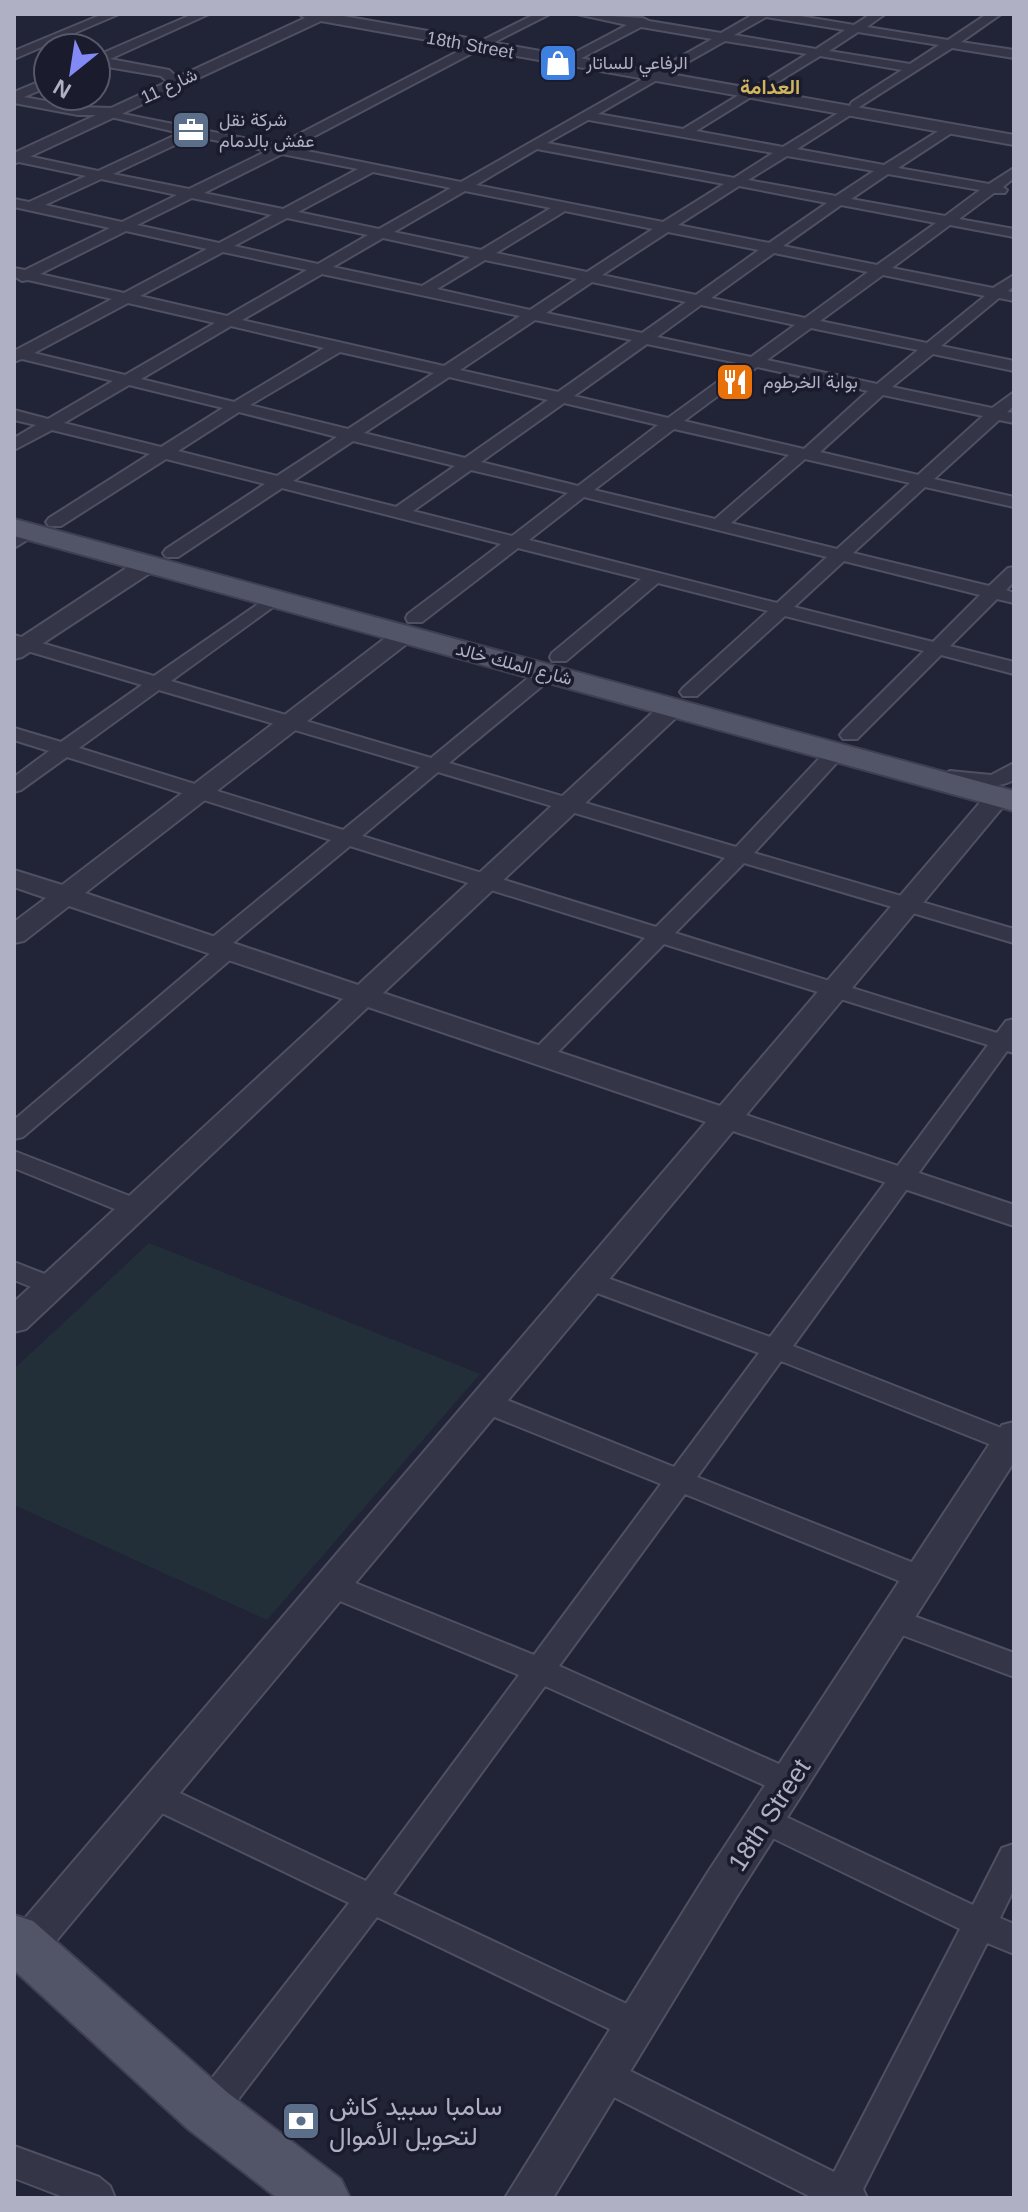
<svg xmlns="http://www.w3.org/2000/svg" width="1028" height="2212" font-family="Arial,Vazirmatn,sans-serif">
<rect width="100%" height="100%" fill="#212337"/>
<path fill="#232f38" d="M149,1243L480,1374L267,1620L14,1505V1369Z"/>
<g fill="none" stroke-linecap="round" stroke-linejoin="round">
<defs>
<path id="minor" d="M103,14H119L14,59V51Z
M193,14H209L110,59L169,70L180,80V86H172L161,76L96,65V56Z
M535,14H550L491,44L481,41Z
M577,14L643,18L649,21L721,33L754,14H788L854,25L871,14H885L867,27L948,40L987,14H1001L961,42L1014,50V58L952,48L856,109L850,105L852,102L902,70L820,56L760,93L754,89L756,86L807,54L725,41L663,76L657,72L659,69L712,39L641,27L576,61L570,57L572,54L627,25ZM766,17L845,30L816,49L734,35ZM858,32L939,45L910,64L829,51Z
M476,42L480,43V49L292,148L461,182L653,73L657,74V80L598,114L683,129L747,90L751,91V97L696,131L783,147L848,107L852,108V114L797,149L884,165L948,125L954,129L953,132L898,168L989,184L1014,168V178L1003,187L1007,190L1005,193H994L959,219L1014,229V237L950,225L892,268L993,288L1014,275V286L1008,291L1014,293V301L999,298L941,346L1014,361V371L933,354L892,387L992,408L1014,392V406L1007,412L1014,413V423L999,420L934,479L1014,497V507L925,487L853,553L989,586L1008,568L1014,567V582L1006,590L1014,593V603L997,599L950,646L1014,662V674L941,655L857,739H843L840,735L843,731L924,651L785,616L697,696H683L680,692L683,688L768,611L658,583L566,661H552L550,657L552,653L641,579L518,548L422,622H408L406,618L408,614L501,544L282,488L178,557H166L163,553L166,549L265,484L166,459L61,526H49L46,522L49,518L150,454L52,430L14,450V438L36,425L14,420V410L48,419L113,381L22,359L14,362V351L112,299L28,280L22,281L14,276V268L25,270L110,228L14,207V199L29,202L86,176L14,161V153L98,171L180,133L102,115H78L14,103V92L48,78V87L24,97L78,107L113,108L118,113L278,145ZM588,120H589L773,153L734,178L547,143ZM194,136L267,151L189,189L113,174ZM537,149L724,184L663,222L476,185ZM282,154L358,169L283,209L204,193ZM787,156L874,171L836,196L748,180ZM373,172L451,188L379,229L298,212ZM888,174L980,190L945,216L851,199ZM101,179L177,195L122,222L45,205ZM739,186L827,203L769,243L678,225ZM465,191L551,208L481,250L394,232ZM192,198L272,215L219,243L137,225ZM841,205L936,223L877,265L783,246ZM565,211L653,229L587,272L496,253ZM287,218L368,235L318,264L234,246ZM126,231L207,249L124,293L40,274ZM668,232L759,250L696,295L602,275ZM383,238L470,257L422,286L333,267ZM223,252L307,270L227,316L140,296ZM774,253L868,272L805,318L711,298ZM485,260L577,279L530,310L437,289ZM322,274L520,316L444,366L242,320ZM883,275L985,296L927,343L820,321ZM592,282L686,302L642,333L546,313ZM128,303L215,323L125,375L34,353ZM701,305L795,325L751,357L657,337ZM535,320L632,340L558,392L460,370ZM231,326L324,348L234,402L141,379ZM811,328L918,350L877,384L767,360ZM647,344L742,364L668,418L574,396ZM340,352L434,373L348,429L250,405ZM757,367L868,391L804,449L684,421ZM449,377L548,400L465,458L364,433ZM129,385L223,408L161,447L64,423ZM883,395L983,416L918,475L820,452ZM564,403L658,425L578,486L481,462ZM239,412L337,437L277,476L178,451ZM674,429L789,455L715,519L594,490ZM353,441L455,466L396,507L293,481ZM805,459L910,483L837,549L731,523ZM471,470L568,493L512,536L413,511ZM584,497L827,557L777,603L529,540ZM844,561L980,595L933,642L794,607Z
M31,527L37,528L40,532L14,548V535Z
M274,593L283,598L280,602L171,681L431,758L539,669H553L556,673L553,677L449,763L736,847L829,748L863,750L866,754L863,758H841L754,853L1014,929V943L744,863L675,933L997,1033L1006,1021L1014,1019V1053L1007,1051L793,1346L1014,1433V1454L781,1361L697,1477L934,1571L939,1579L934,1587L924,1590L914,1587L685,1494L559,1666L799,1773L804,1782L799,1791L788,1795L777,1791L545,1686L393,1894L646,2013L651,2024L646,2035L634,2039L622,2035L377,1917L221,2122L208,2127L195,2122L190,2111L195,2100L349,1903L145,1805L140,1796L145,1787L156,1783L167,1787L366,1881L519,1675L323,1594L318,1586L323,1578L333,1575L343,1578L534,1655L661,1484L477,1410L473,1403L477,1396L487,1394L497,1396L674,1467L759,1353L581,1287L577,1281L581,1275L590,1273L599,1275L770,1337L988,1045L664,944L551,1059H535L531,1054L535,1049L645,938L350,846L233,943L240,949L237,954L23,1137L14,1139V1120L213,951L206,945L209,940L331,840L67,757L21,790L14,792V777L49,751L14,740V728L61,742L142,685L14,647V635L154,676ZM159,690L420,767L343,830L79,748ZM438,772L725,858L656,927L362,836Z
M1014,763V780C996,789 955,793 940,777L950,771L991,775Z
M14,1151L145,1202L149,1208L145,1214H127L14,1168Z
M14,1262L60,1280L64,1286L60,1292L51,1295L14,1280Z
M897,1610L1014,1653V1677L886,1629L882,1621L886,1613Z
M765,1807L973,1905L1002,1848L1014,1844V1889L1000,1918L1014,1924V1954L987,1943L863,2189L867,2198H813L592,2086L586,2075L592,2064L604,2060L616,2064L834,2172L960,1929L754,1829L749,1820L754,1811Z
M14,2146L99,2177L110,2186L115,2198H66L14,2178Z"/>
<path id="tertiary" d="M299,14H332L1014,135V145L321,21L14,164V153L305,18Z
M148,557L156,559L159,564L156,569L22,657L14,659V642L140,559Z
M405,627L413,629L417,634L413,639L85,893L358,985L664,702H682L685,707L682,712L383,993L720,1106L989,792H1007L1011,797L1007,802L746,1115L1014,1205V1226L733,1131L41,1959L26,1965L14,1960V1931L706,1122L368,1007L26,1329L14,1332V1302L343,999L69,906L24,941L14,943V922L46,898L14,887V870L62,885L397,629Z
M1014,1422V1462L737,1896L553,2198H505L708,1872L1002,1425Z"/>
<path id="primary" d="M14,519L1014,791V811L14,536Z
M14,1915L33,1921L228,2093L341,2179L350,2198H277L188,2129L14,1970Z"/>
</defs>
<use href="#minor" stroke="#4f5062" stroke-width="4"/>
<use href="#tertiary" stroke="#4f5062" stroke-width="4"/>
<use href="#primary" stroke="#3e3f51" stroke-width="4"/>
<use href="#minor" fill="#343648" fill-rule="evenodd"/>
<use href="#tertiary" fill="#343648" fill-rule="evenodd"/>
<use href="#primary" fill="#525468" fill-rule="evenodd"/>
</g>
<defs>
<symbol id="shop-square" viewBox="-11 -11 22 22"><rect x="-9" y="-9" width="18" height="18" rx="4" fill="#3f7fe0" stroke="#1a1b2c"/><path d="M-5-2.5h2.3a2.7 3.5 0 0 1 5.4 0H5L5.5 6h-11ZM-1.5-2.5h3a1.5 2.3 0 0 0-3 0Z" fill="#fff"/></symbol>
<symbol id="office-square" viewBox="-11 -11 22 22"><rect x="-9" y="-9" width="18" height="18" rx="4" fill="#5c6f8a" stroke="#1a1b2c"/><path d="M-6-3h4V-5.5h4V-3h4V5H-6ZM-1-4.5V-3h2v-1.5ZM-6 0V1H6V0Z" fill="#fff"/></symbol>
<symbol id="restaurant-square" viewBox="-11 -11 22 22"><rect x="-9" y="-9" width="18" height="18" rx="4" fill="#e8710a" stroke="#1a1b2c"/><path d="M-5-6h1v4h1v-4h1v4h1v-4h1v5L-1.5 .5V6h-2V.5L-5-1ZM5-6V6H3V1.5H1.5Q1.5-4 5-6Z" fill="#fff"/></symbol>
<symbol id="bank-square" viewBox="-11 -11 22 22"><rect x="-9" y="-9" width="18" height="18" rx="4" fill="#5c6f8a" stroke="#1a1b2c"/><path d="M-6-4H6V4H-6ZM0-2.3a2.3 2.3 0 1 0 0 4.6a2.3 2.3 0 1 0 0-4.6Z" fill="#fff"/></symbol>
</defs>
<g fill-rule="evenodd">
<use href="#shop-square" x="536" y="41" width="44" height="44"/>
<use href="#office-square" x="169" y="108" width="44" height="44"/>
<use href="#restaurant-square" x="713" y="360" width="44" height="44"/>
<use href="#bank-square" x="279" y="2099" width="44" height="44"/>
</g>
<g text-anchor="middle" stroke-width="7" stroke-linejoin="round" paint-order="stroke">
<g font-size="18" fill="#afb0c4" stroke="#1a1b2c">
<text transform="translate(470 45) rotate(10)" y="6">18th Street</text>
<text transform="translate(169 86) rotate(-25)" y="6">شارع 11</text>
<text transform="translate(514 664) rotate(15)" y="6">شارع الملك خالد</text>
</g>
<g font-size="18" fill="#afb0c4" stroke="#1a1b2c" text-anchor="start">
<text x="586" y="69">الرفاعي للساتار</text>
<text x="219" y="126">شركة نقل<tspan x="219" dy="21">عفش بالدمام</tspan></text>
<text x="763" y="388">بوابة الخرطوم</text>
</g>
<g font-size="20" font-weight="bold" fill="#d0b55e" stroke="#1a1b2c">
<text x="770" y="94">العدامة</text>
</g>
<g font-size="26" fill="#afb0c4" stroke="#1a1b2c">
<text transform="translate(769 1815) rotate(-57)" y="9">18th Street</text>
</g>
<g font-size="26" fill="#afb0c4" stroke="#1a1b2c" text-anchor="start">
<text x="329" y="2115">سامبا سبيد كاش<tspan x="329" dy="30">لتحويل الأموال</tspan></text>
</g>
</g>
<rect width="1028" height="2212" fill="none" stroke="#afb0c4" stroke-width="32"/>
<g transform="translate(72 72) rotate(210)"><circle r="38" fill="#1a1b2c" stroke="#565769" stroke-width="2"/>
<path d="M0-6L14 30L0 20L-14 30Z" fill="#838af5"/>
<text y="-12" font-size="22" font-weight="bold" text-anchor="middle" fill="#afb0c4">N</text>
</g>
</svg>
